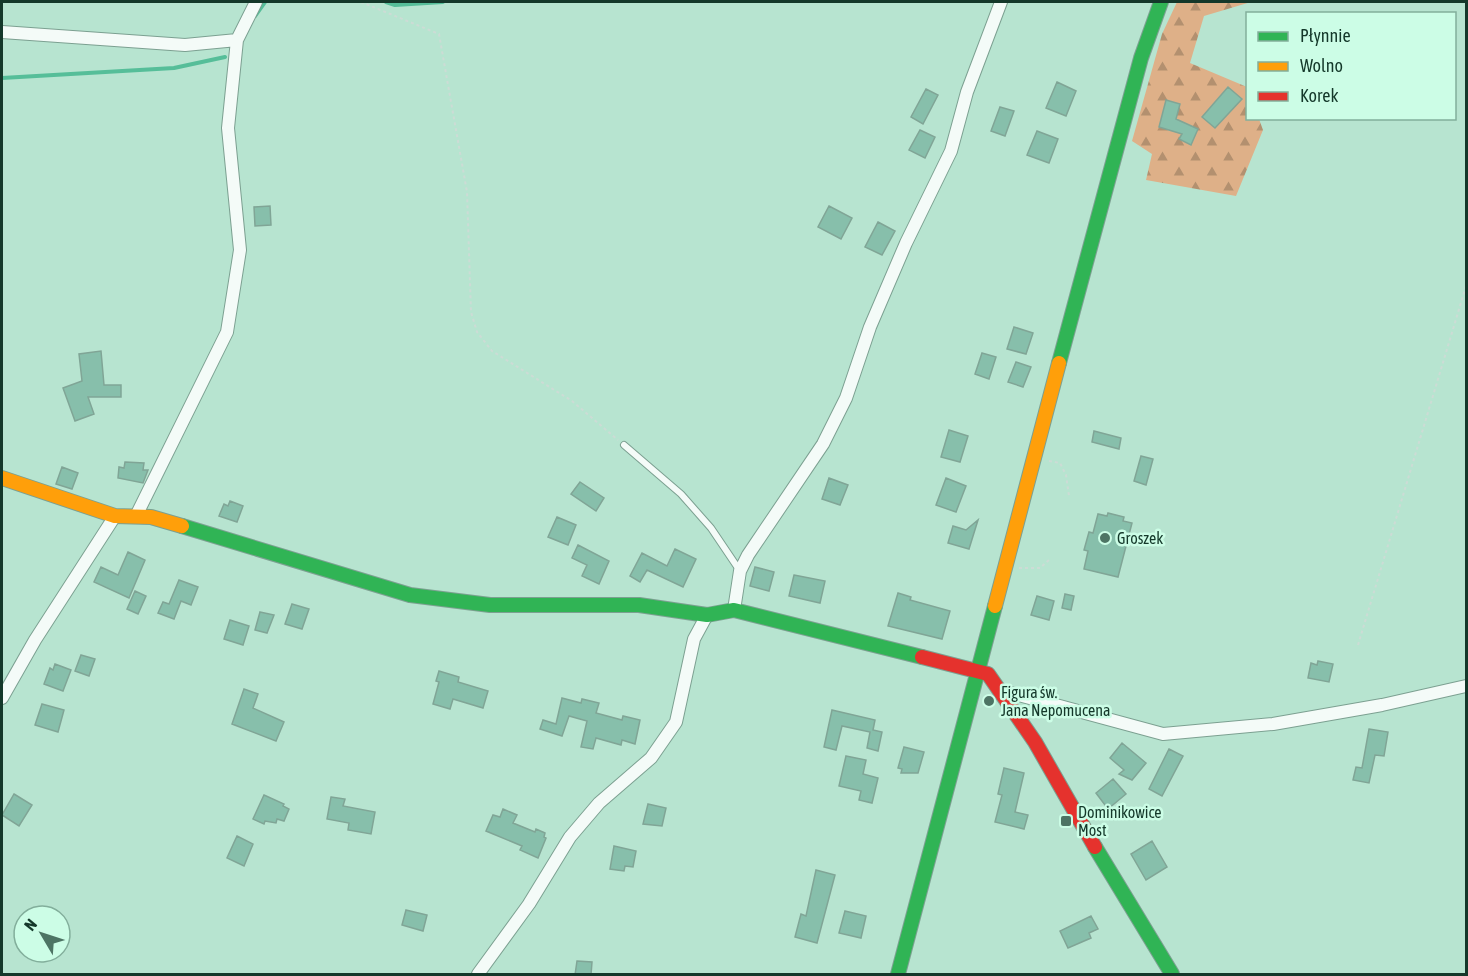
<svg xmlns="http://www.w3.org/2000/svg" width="1468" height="976" font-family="'Asap Condensed',sans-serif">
<defs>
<pattern id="forest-firs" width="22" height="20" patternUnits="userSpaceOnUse" patternTransform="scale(1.5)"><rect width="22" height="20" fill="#deb088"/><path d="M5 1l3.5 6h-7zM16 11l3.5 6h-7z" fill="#b3906f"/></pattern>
</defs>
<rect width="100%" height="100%" fill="#b7e4d0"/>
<path fill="url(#forest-firs)" d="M1177,2H1251L1204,16L1190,63L1247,87L1248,118L1259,119L1263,130L1236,196L1146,180L1152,154L1132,141L1162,34Z"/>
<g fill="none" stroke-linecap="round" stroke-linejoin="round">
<path stroke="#56be99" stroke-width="4" d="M386,2L395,5L443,2
M255,16L265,2
M2,78L174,68L225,57"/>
</g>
<path fill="#87bfab" stroke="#80a596" stroke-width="1.5" d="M1057,82L1076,91L1066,116L1046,108Z
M1228,87L1242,99L1215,128L1202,117Z
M926,89L938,95L923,124L911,117Z
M1166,100L1180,104L1176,119L1198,129L1191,145L1179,139L1182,134L1159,127Z
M1000,107L1014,111L1005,136L991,131Z
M920,130L935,137L925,158L909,150Z
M1037,131L1058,139L1049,163L1027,155Z
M270,206L271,225L255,226L254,207Z
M829,206L852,218L841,239L818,227Z
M878,222L895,231L882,255L865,247Z
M1014,327L1033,333L1026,354L1007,349Z
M101,351L104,385H121V397H88L94,414L75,421L63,388L82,381L79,354Z
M982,353L996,357L989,379L975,374Z
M1016,362L1031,367L1023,387L1008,382Z
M949,430L968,436L960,462L941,457Z
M1094,431L1121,438L1119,449L1092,442Z
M1141,456L1153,459L1146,485L1134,481Z
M125,462L144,463L143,470H148L143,483L118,478L119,467L124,468Z
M62,467L78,473L72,489L56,484Z
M829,478L848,485L840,505L822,499Z
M946,478L966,486L956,512L936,505Z
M580,482L604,498L596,511L571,494Z
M230,501L243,506L237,522L219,516L224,504L228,506Z
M1108,513L1124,517L1123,521L1132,523L1118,577L1084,569L1088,551L1084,550L1089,532L1093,533L1098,514L1107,516Z
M557,517L576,525L568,545L548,537Z
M978,520L969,549L948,543L953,526L966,530Z
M578,545L609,561L599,584L582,576L587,565L572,558Z
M675,549L696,559L683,587L647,570L640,582L630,576L642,553L667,566Z
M128,552L145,560L129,598L94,582L101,567L118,575Z
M755,567L774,572L769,591L750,586Z
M794,575L825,581L820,603L789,596Z
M179,580L198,587L191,605L181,601L174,619L158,613L163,602L169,604Z
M135,591L146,596L138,614L127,609Z
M898,593L911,597L910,600L950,611L942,639L888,626Z
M1065,594L1074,596L1071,610L1062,608Z
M1037,596L1054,601L1049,620L1031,615Z
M292,604L309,609L302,629L285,624Z
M260,612L274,615L267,633L255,630Z
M230,620L249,626L243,645L224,639Z
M81,655L95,659L89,676L75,671Z
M1318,661L1333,664L1329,682L1308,678L1311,663L1317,665Z
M55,664L71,670L63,691L44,684L50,668L53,670Z
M439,671L459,677L458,682L488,691L483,708L453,699L450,709L433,704L439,682L436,681Z
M244,689L258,694L253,708L284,722L276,741L232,724Z
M562,698L581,703L582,699L599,703L596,713L622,720L623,716L640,720L635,744L622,740L621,745L596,738L593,749L581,747L587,721L569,716L562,736L540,729L543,720L556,724Z
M42,704L64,710L58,732L35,725Z
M832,710L875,720L873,730L882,732L878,751L867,748L870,732L842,726L836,750L824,747Z
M1369,729L1388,732L1384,756L1375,755L1369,783L1353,780L1356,767L1362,768Z
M1122,743L1146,763L1132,780L1119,774L1124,770L1110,758Z
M904,747L924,752L918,773H901L902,769L898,768Z
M1169,749L1183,756L1162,796L1149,789Z
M846,756L866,760L863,774L878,778L872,803L859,800L861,791L839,786Z
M1004,768L1024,773L1015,812L1028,815L1024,829L995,822L1002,795L998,794Z
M1113,779L1126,794L1108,809L1096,793Z
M14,794L32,805L19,826L2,815Z
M264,795L284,804L283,806L289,809L284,821L277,819L276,823L265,821L264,824L253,819Z
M331,797L345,799L343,806L375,812L371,834L348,830L349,823L327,819Z
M648,804L666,808L662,826L643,824Z
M503,809L517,815L513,823L535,832L536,829L545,833L544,837L546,838L538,858L520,850L522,846L486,831L493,815L500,817Z
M237,836L253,844L244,866L227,858Z
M1152,841L1167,867L1146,880L1131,854Z
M614,846L636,851L633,867L625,866L624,871L610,869Z
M816,870L835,875L817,943L795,937L801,914L806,916Z
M406,910L427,915L423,931L402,925Z
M845,911L866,916L861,938L839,933Z
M1091,916L1098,929L1089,933L1091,938L1068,948L1060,931Z
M577,961L592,962L591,975H575Z"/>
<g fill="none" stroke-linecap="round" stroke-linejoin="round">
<defs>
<path id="lane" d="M624,445L681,494L711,528L740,571"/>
<path id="street" d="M2,32L185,45L237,40
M136,516L227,332L240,250L228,128L237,40L256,2
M734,610L740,571L748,555L823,444L846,398L870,327L906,243L951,151L967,92L1001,2
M1000,690L1163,734L1273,724L1382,705L1466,686
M2,698L35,640L115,516
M478,974L529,904L570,837L599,803L651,758L676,722L694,639L707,615"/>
<path id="fast" d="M1059,363L1141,58L1161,2
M182,526L410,595L490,605H639L707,615L734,610L922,657
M1095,847L1172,974
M898,974L995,606"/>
<path id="slow" d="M2,478L115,516L151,517L182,526
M995,606L1059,363"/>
<path id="jam" d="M922,657L988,674L1035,742L1095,847"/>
</defs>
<use href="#lane" stroke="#7ca091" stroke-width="8"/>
<use href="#street" stroke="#7ca091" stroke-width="14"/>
<use href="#fast" stroke="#7ca091" stroke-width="16"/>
<use href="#slow" stroke="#7ca091" stroke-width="16"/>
<use href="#jam" stroke="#7ca091" stroke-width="16"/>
<path stroke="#ccdcd5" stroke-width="2" stroke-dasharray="3 3" stroke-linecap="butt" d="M361,2L439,34L467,192L471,312L477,332L492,351L572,401L618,440
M1049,461L1060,463L1066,475L1069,496
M1019,568H1040L1051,558
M1358,645L1466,286"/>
<use href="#lane" stroke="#f4fbf8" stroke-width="6"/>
<use href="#street" stroke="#f4fbf8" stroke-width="12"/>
<use href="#fast" stroke="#30b455" stroke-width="14"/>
<use href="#slow" stroke="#ff9f0a" stroke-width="14"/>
<use href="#jam" stroke="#e5322d" stroke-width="14"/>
</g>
<g fill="#4d7464" stroke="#ccfde6" stroke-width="2">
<circle cx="1105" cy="538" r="6"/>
<circle cx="989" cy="701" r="6"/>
<rect x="1060" y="815" width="12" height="12" rx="3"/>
</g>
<g text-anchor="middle" stroke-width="5" stroke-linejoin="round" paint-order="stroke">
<g font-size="16" fill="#14382a" stroke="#ccfde6" text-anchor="start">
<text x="1117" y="544">Groszek</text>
<text x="1001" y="698">Figura św.<tspan x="1001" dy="18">Jana Nepomucena</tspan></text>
<text x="1078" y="818">Dominikowice<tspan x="1078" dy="18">Most</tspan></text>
</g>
</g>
<rect width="1468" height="976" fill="none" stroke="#14382a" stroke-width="6"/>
<rect x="1246" y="12" width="210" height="108" fill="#ccfde6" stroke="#82ae9b" stroke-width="1.5"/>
<rect x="1258" y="32" width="30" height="9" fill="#30b455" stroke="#82ae9b" stroke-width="1.5"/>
<text x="1300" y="42" font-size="18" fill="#14382a">Płynnie</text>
<rect x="1258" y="62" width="30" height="9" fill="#ff9f0a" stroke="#82ae9b" stroke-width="1.5"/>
<text x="1300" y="72" font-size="18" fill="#14382a">Wolno</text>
<rect x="1258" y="92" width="30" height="9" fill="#e5322d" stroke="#82ae9b" stroke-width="1.5"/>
<text x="1300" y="102" font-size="18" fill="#14382a">Korek</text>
<g transform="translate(42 934) rotate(309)"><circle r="28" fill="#ccfde6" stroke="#82ae9b" stroke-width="1.5"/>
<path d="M0-4.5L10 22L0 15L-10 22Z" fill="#4d7464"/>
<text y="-9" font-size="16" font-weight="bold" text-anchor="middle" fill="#14382a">N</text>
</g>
</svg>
